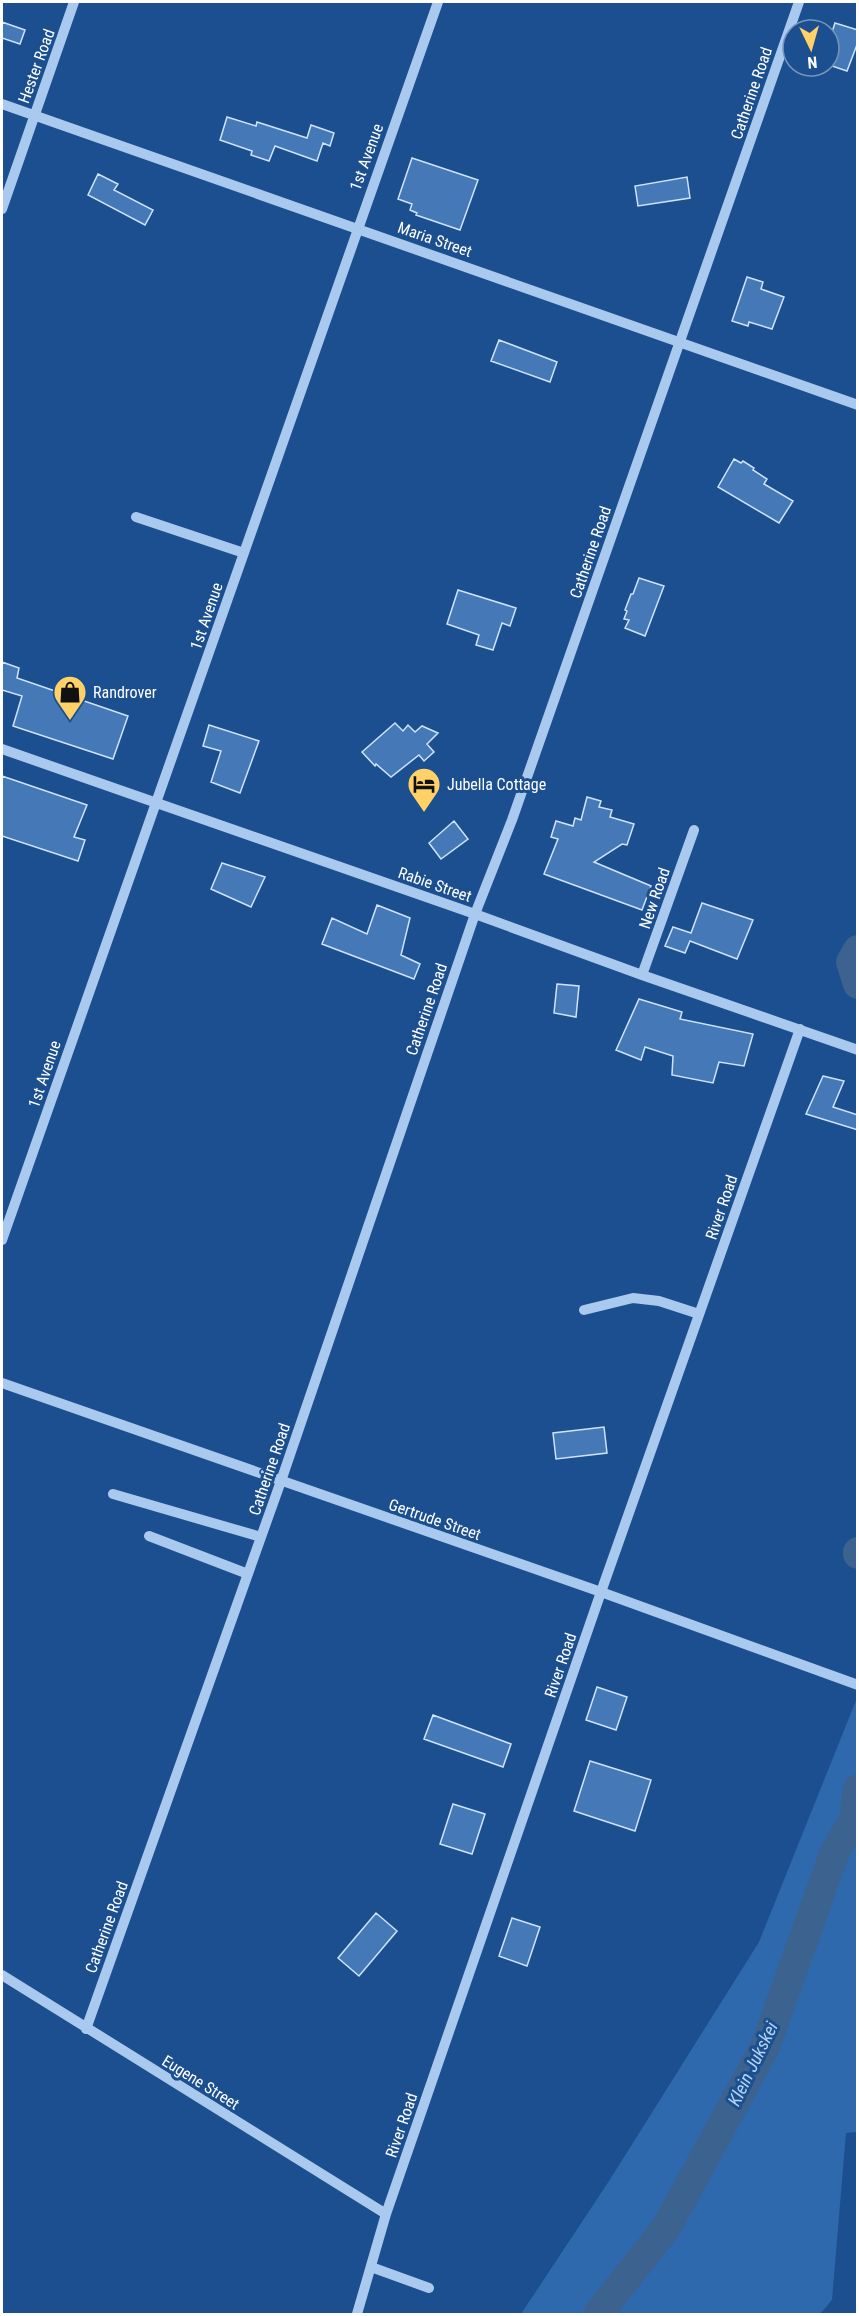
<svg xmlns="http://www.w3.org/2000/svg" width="859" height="2316" font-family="'Roboto Condensed',sans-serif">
<rect width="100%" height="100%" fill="#1b4f8f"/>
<path fill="#2e69ad" d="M857,1698L858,2132L846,2133L832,2300L820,2314H521L609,2181L759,1942Z"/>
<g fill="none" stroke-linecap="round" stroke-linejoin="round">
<path stroke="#3c6290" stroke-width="30" d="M858,950L851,962L858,984
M858,1552V1554
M598,2314L666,2228L765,2047L834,1854L854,1820L858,1789"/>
</g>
<path fill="#4478b7" stroke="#cfe3fa" stroke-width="1.5" d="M2,22L25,30L20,44L2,38Z
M835,23L858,30V42L847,71L829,65V41Z
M227,117L256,126L257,122L307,138L311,125L334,133L330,146L323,143L317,161L275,146L269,161L251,155L252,151L220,140Z
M412,158L478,180L460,230L416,215L417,213L410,210L412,204L398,199Z
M98,174L118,184L114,190L153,210L145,225L88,195Z
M687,177L690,198L638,206L635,186Z
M747,277L763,282L761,289L784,297L772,329L749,322L748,326L732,321Z
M499,340L557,362L550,382L491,361Z
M734,459L741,463L743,461L754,468L753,470L767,479L764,484L793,501L779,523L718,487Z
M639,578L664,586L645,636L625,628L629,620L624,619L627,611L625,610L631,594H633Z
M458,590L516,608L510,626L502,623L493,650L476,645L479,635L447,624Z
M2,662L19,668L17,678L128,716L113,759L13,726L22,696L2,690Z
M395,723L403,731L408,725L415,732L422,726L438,733L427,744L434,752L424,761L419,755L391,777L376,764L375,766L362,752Z
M209,725L259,741L240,793L211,782L221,751L203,746Z
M2,776L87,805L74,837L85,840L78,861L2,836Z
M587,797L601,801L599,807L612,810L610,817L634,824L627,845L622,844L594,862L651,886L642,910L544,874L558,839L551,837L556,821L573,826L575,818L581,820Z
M454,821L468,839L441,859L429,843Z
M222,863L265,877L251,907L211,889Z
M702,903L753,920L737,959L690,941L685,953L665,946L673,927L691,933Z
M377,905L410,918L401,955L420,964L414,979L322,944L332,918L367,934Z
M557,984L579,986L576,1017L554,1013Z
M639,999L682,1012L680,1019L753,1034L744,1066L719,1062L713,1083L672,1075L673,1056L645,1047L641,1060L616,1050Z
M823,1076L844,1081L833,1107L858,1115V1130L806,1114Z
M604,1427L607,1453L556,1459L553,1433Z
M597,1687L627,1697L616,1730L586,1720Z
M433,1715L511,1744L503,1767L424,1739Z
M590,1761L651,1780L635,1831L574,1811Z
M453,1804L485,1814L472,1854L440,1844Z
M376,1913L397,1931L359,1976L338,1958Z
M512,1918L540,1927L527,1966L499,1956Z"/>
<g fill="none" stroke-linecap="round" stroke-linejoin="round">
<path stroke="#a9c9ee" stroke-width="10" d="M2,104L858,405
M2,209L74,2
M136,517L244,553
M2,749L475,914L642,975L858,1050
M642,975L694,830
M2,1240L438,2
M584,1310L633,1298L659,1301L699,1314
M2,1383L601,1592L858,1685
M113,1494L261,1537
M149,1536L248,1574
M2,1975L386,2214
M86,2029L281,1481L475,914L512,820L799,2
M371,2267L429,2288
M357,2314L386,2214L601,1592L800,1029"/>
</g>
<defs>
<symbol id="shop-pin" viewBox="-11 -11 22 30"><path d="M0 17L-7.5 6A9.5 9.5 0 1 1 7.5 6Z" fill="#ffd166" stroke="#1b4f8f"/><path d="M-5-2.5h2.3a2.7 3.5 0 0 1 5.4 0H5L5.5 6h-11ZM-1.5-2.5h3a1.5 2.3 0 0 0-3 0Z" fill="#111"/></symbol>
<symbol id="hotel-pin" viewBox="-11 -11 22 30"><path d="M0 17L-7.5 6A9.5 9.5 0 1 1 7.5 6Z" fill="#ffd166" stroke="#1b4f8f"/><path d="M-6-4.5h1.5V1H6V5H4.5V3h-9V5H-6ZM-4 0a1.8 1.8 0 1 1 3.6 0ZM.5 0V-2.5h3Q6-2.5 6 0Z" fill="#111"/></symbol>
</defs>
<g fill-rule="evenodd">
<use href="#shop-pin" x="51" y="673" width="38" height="52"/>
<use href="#hotel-pin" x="405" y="765" width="38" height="52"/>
</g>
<g text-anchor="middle" stroke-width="6" stroke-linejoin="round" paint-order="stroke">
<g font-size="16" fill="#fff" stroke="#1b4f8f">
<text transform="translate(36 66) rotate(-70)" y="6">Hester Road</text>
<text transform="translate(751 93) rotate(-71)" y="6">Catherine Road</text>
<text transform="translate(366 157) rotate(-70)" y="6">1st Avenue</text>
<text transform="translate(435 239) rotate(19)" y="6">Maria Street</text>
<text transform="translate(590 552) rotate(-71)" y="6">Catherine Road</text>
<text transform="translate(206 616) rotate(-71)" y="6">1st Avenue</text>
<text transform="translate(435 884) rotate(19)" y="6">Rabie Street</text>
<text transform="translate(654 898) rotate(-71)" y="6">New Road</text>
<text transform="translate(426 1009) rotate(-71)" y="6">Catherine Road</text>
<text transform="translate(44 1074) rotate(-71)" y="6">1st Avenue</text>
<text transform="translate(721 1207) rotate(-71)" y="6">River Road</text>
<text transform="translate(269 1469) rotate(-71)" y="6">Catherine Road</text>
<text transform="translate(435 1519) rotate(19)" y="6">Gertrude Street</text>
<text transform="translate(560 1665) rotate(-71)" y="6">River Road</text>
<text transform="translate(106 1927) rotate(-70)" y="6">Catherine Road</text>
<text transform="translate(201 2082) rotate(32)" y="6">Eugene Street</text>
<text transform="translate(401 2125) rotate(-71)" y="6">River Road</text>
</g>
<g font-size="16" fill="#fff" stroke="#1b4f8f" text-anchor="start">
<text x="93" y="698">Randrover</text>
<text x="447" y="790">Jubella Cottage</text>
</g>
<g font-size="18" font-style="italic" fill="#b5d3f5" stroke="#1b4f8f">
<text transform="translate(753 2064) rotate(-64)" y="6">Klein Jukskei</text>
</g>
</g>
<rect width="859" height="2316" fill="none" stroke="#ffffff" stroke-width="6"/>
<g transform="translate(811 48) rotate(175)"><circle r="28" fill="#1b4f8f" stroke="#7695bc" stroke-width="1.5"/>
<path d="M0-4.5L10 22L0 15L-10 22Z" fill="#ffd166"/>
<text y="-9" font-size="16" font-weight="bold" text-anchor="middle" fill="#ffffff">N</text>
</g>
</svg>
